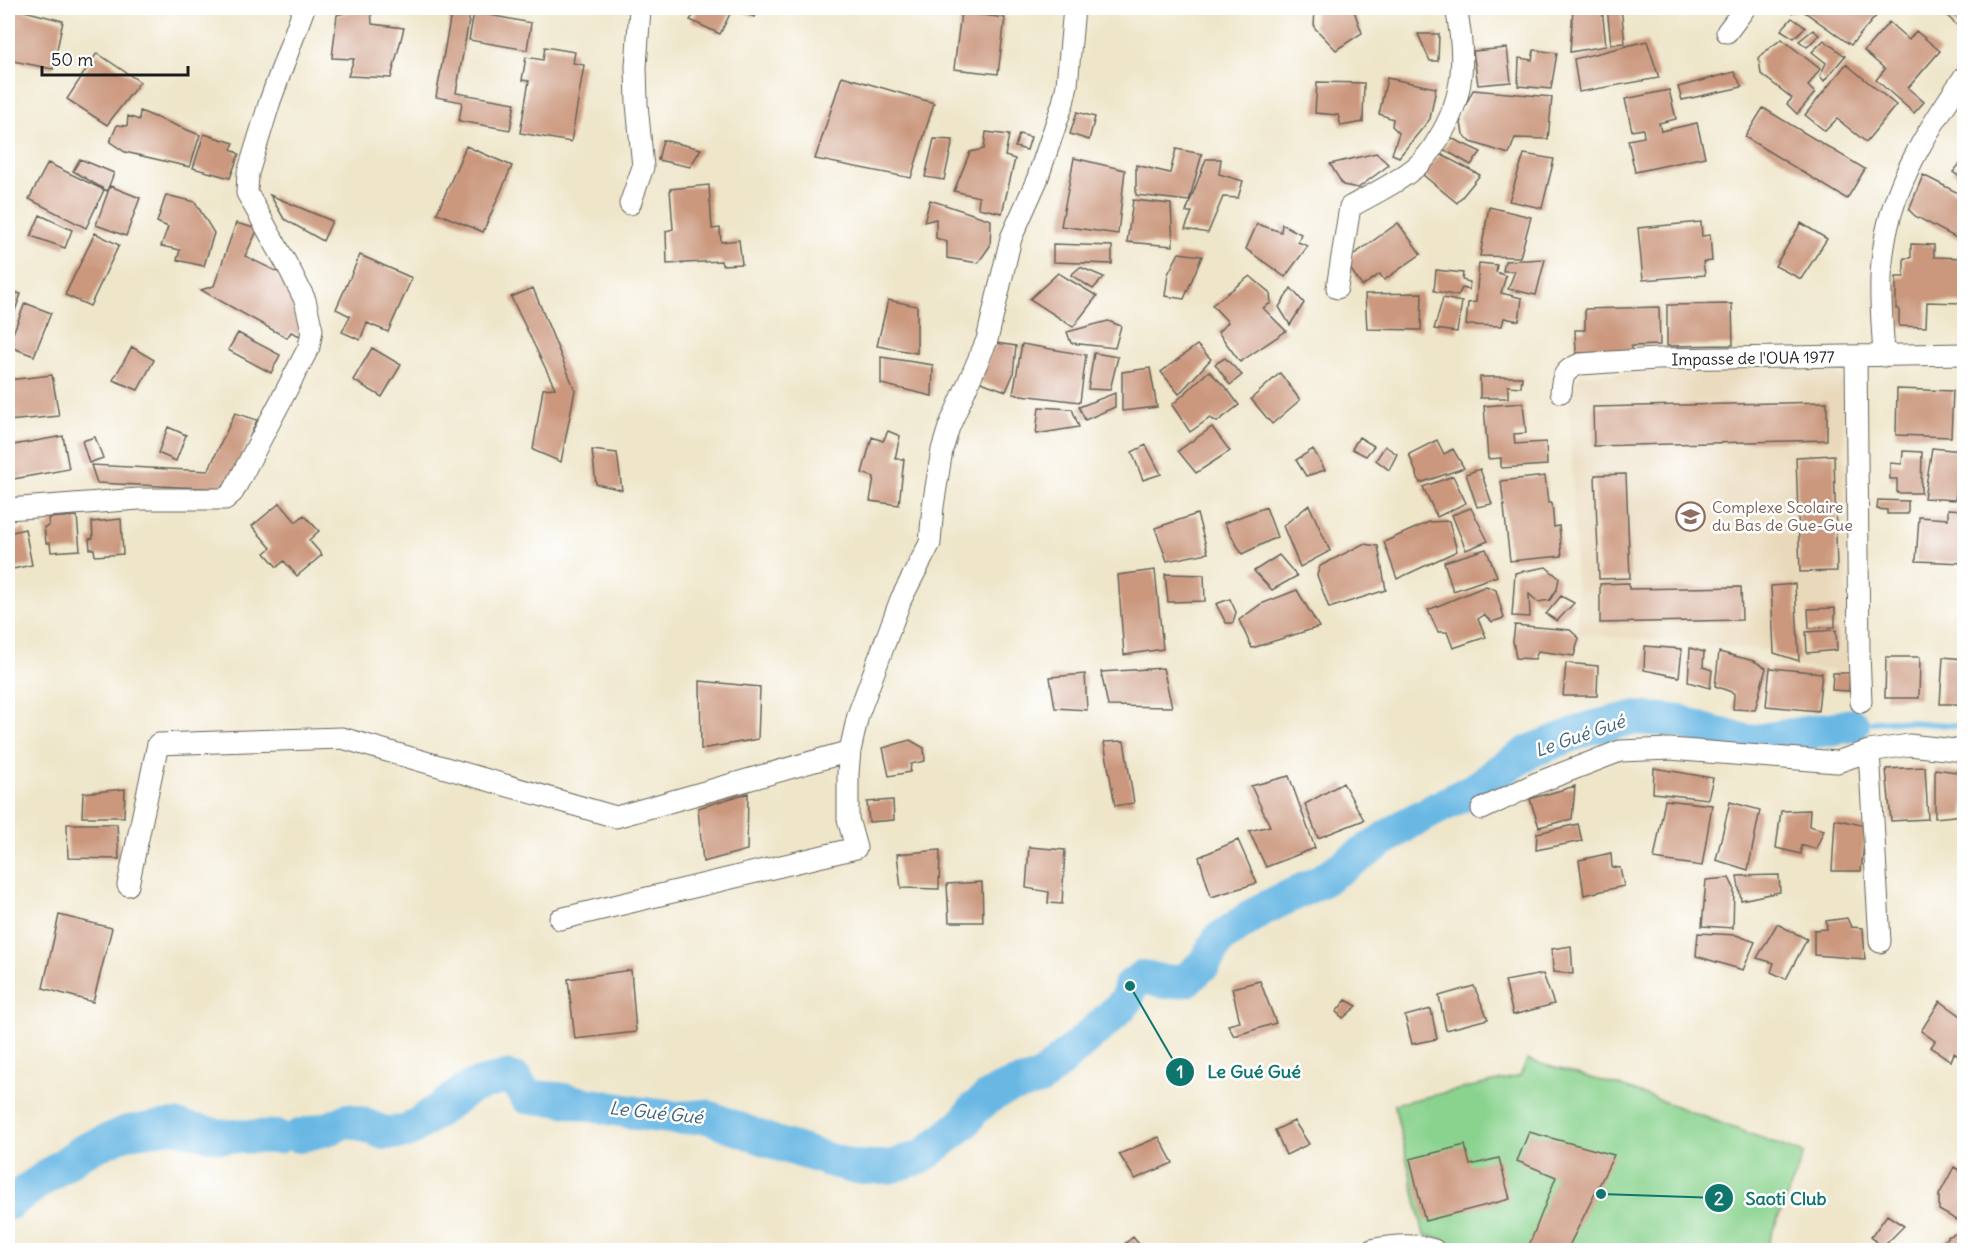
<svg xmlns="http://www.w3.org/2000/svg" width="1972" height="1258" font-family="Delius,sans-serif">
<rect width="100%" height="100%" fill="#fff"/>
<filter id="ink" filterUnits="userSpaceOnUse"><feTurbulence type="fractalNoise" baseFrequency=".0167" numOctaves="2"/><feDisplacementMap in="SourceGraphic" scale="12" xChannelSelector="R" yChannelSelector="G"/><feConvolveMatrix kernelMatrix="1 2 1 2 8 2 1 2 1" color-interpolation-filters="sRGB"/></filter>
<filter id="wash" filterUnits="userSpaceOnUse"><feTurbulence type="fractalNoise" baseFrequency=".008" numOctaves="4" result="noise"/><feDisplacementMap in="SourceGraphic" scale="24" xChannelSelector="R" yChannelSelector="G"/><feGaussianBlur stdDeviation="1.35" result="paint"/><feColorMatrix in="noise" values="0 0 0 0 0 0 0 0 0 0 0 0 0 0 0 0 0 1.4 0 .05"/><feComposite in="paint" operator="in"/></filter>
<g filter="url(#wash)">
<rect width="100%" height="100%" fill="#efe6ca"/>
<path fill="#e9d9ba" d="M1734,368H1830L1843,379L1847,612L1850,673L1781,665L1767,650L1578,634L1569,388L1581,375Z"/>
<path fill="#8ad38e" stroke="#537855" stroke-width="1.5" d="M1527,1060L1627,1088L1804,1154L1765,1250H1458L1443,1239L1424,1235L1394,1104L1520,1076Z"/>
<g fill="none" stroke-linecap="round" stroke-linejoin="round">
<path stroke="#69b8e4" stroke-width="6" d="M1873,722L1893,721L1964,726"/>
<path stroke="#69b8e4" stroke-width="34" d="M299,1136L333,1127L347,1120L362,1124L384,1133L407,1132L471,1087L506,1077L516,1080L527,1097L558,1099L637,1113L678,1118L705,1116L778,1144L852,1167H889L922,1157L963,1124L975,1108L993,1094L1012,1086L1040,1079L1104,1023L1127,1000L1130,986L1143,977L1165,982L1186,980L1204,964L1219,939L1261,910L1319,882L1407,824L1480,786L1499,771L1531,751L1590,728L1633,718L1663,720L1682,722L1705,731L1750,742L1853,725
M9,1203L83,1151L128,1132L173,1126L221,1136L278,1137"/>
</g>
<g id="blocks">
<path fill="#cb977d" d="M13,8L63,21L53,69L8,60V33Z
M361,8H371L372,24L404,28L391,78L348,76L354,59L332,58L337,15Z
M452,8L471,9L456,93L515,103L510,130L459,121L462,102L436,97Z
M699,8H733L720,34L690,20Z
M734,8H759L754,17Z
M1145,8H1179V11L1145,10Z
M1315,8H1353L1362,33L1336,50L1314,27Z
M1573,8H1602L1606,46L1570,52Z
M1607,8H1621L1625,43L1611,44Z
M1786,8H1883L1851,45L1799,8L1792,13Z
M1939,8H1964V32Z
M474,12L531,23L527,50L469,40Z
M961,12L1005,18L998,74L954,69Z
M1792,18L1805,27L1794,38L1781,30Z
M1889,22L1909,40L1916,31L1940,51L1908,88L1924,102L1914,113L1876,80L1885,69L1864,51Z
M1813,30L1819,35L1807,47L1799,41Z
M1418,34H1439L1438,61H1430Z
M1782,39L1820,69L1808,86L1815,93L1797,114L1787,104L1792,98L1761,74L1759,58L1768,49Z
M1824,40L1845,56L1824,81L1820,76L1826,63L1812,52Z
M1647,41L1659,78L1579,92L1574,59Z
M545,47L575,52L573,63L584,65L571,142L520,133L529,81L522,80L526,57L543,60Z
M1507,48L1511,82L1478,85L1473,51Z
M1534,50L1557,53L1551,89L1518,86L1519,58L1532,60Z
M97,53L140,82L107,125L67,99Z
M1846,64L1896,105L1866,142L1837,119L1825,131L1805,115Z
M1734,72L1742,87L1682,100L1678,87Z
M842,76L934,103L911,178L815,159Z
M1387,78L1436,88L1430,119L1399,157L1392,154L1399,133L1392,126L1393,119L1379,114Z
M1317,82L1364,83L1363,122L1341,126L1338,115L1315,113Z
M1473,90L1552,97L1548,139L1515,138L1509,154L1471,142L1463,134L1460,117Z
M1669,90L1676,119L1659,123L1661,131L1697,123L1705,157L1635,172L1628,140L1644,137L1643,129L1632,131L1625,99Z
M1763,108L1865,169L1847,199L1745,137Z
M140,111L200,135L190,167L125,152L110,142L117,125L127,126L128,116L139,120Z
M1077,112L1095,117L1089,140L1070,134Z
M986,132L1009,135L1005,156L1015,159L1002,213L978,208L979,197L954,191L970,152L984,149Z
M204,134L234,143L231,149L239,154L230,178L193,168Z
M1019,134L1031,137L1027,150L1015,147Z
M1451,138L1481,152L1471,165L1443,149Z
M934,139L953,140L944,180L925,177Z
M663,140L701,149L690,167L658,160Z
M466,146L512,166L483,232L437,213Z
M1176,149L1202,154L1189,201L1136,195V165L1170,173Z
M1376,153L1389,165L1358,188L1343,185L1330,164Z
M1440,154L1480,175L1457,203L1423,175Z
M1524,154L1554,159L1542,208L1509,201Z
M1074,158L1125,170L1118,234L1061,226Z
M80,159L114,173L107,191L73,171Z
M1206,159H1221L1219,174L1243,181L1238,198L1223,197L1208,233L1185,229L1192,212H1186Z
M1964,159V180L1953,172Z
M48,163L104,190L86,228L29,199Z
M1923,175L1964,196V242L1915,216L1909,210Z
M709,185L712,229L720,228L721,242L739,240L742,264L722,265L721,261L667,264L666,231L673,229L670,189Z
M110,186L140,198L126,236L96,225Z
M166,195L195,202L214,233L204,266L177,260L180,250L161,246L168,227L157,222Z
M270,195L332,221L323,241L284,219Z
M930,200L991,220L990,246L978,263L947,258V242L936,238V219L924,222Z
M1133,200L1171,204L1173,246L1127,242Z
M1489,207L1531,217L1520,257L1480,256Z
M40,215L72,230L65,248L31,236Z
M1701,222L1702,236L1710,235L1712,261L1703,262L1705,275L1643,280L1638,228Z
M236,223L258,229L245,256L284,275L305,328L300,336L291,332L287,338L201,290L214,286Z
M1398,223L1421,254L1384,280L1380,274L1362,286L1345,261Z
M1801,223L1827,239L1801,279L1775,266Z
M1257,224L1281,232L1282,224L1301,234L1298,242L1308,246L1285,277L1246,249Z
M95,233L119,245L90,306L65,295Z
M1053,244L1112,246V264L1053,262Z
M1911,244L1934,245V257L1964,258V303L1927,302L1926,327L1899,326V309H1896V277H1904V258H1911Z
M1179,253L1202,256L1184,299L1165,296L1168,274Z
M360,255L412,278L388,332L367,323L360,340L342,332L350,316L336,309Z
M1545,259L1536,295L1508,289L1515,271H1503L1505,261Z
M1479,263L1497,265L1496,272L1506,276L1501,293L1522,298L1519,321L1504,318L1502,326L1466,325L1468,303L1476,302Z
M1080,267L1104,277L1093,289L1071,275Z
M1436,270L1463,273L1462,280L1470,282L1469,290L1462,288L1458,296L1434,291Z
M1058,273L1097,296L1073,327L1030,299Z
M1250,276L1270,293L1271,303L1263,308L1286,331L1240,362L1218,332L1228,322L1212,305Z
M533,288L575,390L561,462L533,450L543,389L555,388L511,297Z
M1291,288L1304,303L1290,325L1279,307Z
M8,290L21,294L8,330Z
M1422,293L1421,330L1367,329L1365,294Z
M1443,298L1462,302L1457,332L1434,329Z
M888,300L917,306V353L877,346Z
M25,303L51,313L34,356L8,346Z
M1732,304L1733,345L1667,346V305Z
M1659,307L1660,345L1631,346V352L1576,353L1575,330H1585V309Z
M1108,321L1121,326L1115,348L1071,343L1067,332Z
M238,333L280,355L271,373L228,350Z
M996,343L1016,346L1013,375L1006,391L978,381Z
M1022,344L1086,355L1080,402L1013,394Z
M1197,345L1211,359L1179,394L1161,372Z
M132,347L154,360L138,390L113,380Z
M372,348L401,365L382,397L353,380Z
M1094,353L1118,357L1110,390L1088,389Z
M881,357L933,365L932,396L881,384Z
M1225,358L1242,375L1230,385L1215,364Z
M1150,368L1157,407L1122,411V372Z
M1209,371L1228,390L1239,405L1217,422L1210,418L1190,432L1172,405Z
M1280,373L1300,400L1272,424L1251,399Z
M52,375L59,416L8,421V380Z
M1480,377H1522L1521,387L1508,386V398H1480Z
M1897,389L1953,391L1951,437L1896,435Z
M1115,393V407L1085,420L1079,407Z
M1827,402V440L1594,446L1593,407Z
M1523,403L1526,433L1514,434L1515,444L1546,442L1547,465L1501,468V458L1488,459L1484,406Z
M1039,407L1072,409L1079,427L1036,434Z
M235,413L257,420L231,481L223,489L97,483L91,465L208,471Z
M168,427L186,435L176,461L158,453Z
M1212,427L1230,451L1196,473L1178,451Z
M888,431L900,436L895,459H904L899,505L870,501L874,477L862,473L872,437L883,441Z
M63,436L69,469L8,480V446Z
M95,437L103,458L89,463L82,441Z
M1359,437L1374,446L1366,456L1352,449Z
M1437,440L1444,454L1453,449L1464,468L1420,483L1409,454Z
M1146,445L1161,474L1143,480L1132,452Z
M1385,446L1397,454L1389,470L1376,460Z
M1932,448L1962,451L1955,500L1924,498Z
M1313,449L1325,470L1306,476L1296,460Z
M592,450L617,453L622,490L596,484Z
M1903,451L1922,452L1921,493H1897V479H1890V463L1902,464Z
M1834,455L1837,571L1800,572L1796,457Z
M1480,469L1492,504L1477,507L1466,474Z
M1626,474L1630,578L1599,579L1595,475Z
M1453,476L1466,503L1437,517L1423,487Z
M1545,476L1548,503H1552L1554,527L1559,526L1562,556L1510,561L1501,481Z
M1878,500L1908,501V514H1887V510L1877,509Z
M280,503L296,522L304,515L319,531L309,540L322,555L297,576L284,561L277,567L265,553L271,548L252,526Z
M1309,505L1330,551L1300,567L1283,526Z
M1266,507L1277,537L1242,554L1224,523Z
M1471,508L1488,541L1466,550L1452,515Z
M1948,509L1964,510V563L1916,561L1919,517L1948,519Z
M1197,514L1208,553L1167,561L1155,528Z
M77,516L80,550L51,552L50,543H46L44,527L49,526L48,518Z
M121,519L123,554L95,556L94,549H90L89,539L93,538L92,522Z
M1449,521L1457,551L1397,579L1384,542L1429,522Z
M25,529L32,565L8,570V533Z
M1363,544L1378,546L1386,590L1329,608L1317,575L1320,566Z
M1486,549L1497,576L1453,591L1444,562Z
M1279,555L1297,576L1272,590L1254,571Z
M1546,567L1559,578L1557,589L1550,600L1538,602L1529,594L1530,617L1512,616L1515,573Z
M1155,570L1163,649L1124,655L1118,575Z
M1165,574L1204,575L1205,601L1168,602Z
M1629,583V589L1741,587L1742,620L1600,623V584Z
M1795,584L1799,661L1774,653L1771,586Z
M1486,586L1496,590L1504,618L1492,622L1484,615L1478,619L1486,637L1453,648L1447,632H1438L1428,610Z
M1297,590L1319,627L1252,648L1239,620L1261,604Z
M1561,596L1574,603L1557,621L1546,614Z
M1230,599L1236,612L1233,623H1226L1216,604Z
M1835,608V627L1809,628L1808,609Z
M1515,625L1570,630L1579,638L1574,656L1538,651L1535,659L1516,658L1513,641Z
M1836,630L1837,650L1807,653L1806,632Z
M1645,646L1682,649L1679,677L1644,670Z
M1690,648L1704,652L1703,667L1712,670L1710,688L1688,682Z
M1719,652L1754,661L1766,668L1755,710L1733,709L1734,693L1715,686Z
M1886,657H1920L1919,698H1885Z
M1943,657L1964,659V704H1940Z
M1566,663L1598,666L1597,696H1563Z
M1163,668L1172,707L1108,706L1101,672Z
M1770,668L1822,673L1818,711L1766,706Z
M1833,673H1850L1849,691L1832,690Z
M1085,674L1087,710L1055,708L1050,677Z
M700,681L760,687L758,739L701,749Z
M910,740L924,748L925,761L911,764L910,772L889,776L883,748Z
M1124,741L1134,803L1115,806L1104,742Z
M1925,767L1928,819L1891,821L1886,769Z
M1654,768L1713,778L1708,799L1653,793Z
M1935,769L1964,773V815L1935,818Z
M1289,776L1315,848L1266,867L1249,831L1270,826L1251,786Z
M1343,783L1364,820L1318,838L1305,804Z
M1575,786L1572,819L1539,827L1530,799Z
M125,789L124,817H82L83,793Z
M748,793L747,850L703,862L698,808Z
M893,800L894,820L869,822L867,802Z
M1665,800L1712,805L1702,866L1654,859Z
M1730,802L1760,810L1748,870L1716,860Z
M1810,810L1809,826L1824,830L1816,849L1801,845V854L1776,848L1781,811Z
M1835,819L1866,826L1861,871H1832Z
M67,824H117L119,859L68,858Z
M1578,824L1582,841L1536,850L1537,833Z
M1238,840L1257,883L1211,897L1199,857Z
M1029,847L1065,850L1062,904L1048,903L1049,892L1026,888Z
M940,850L939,889L901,888L897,854Z
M1611,853L1612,867L1620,868L1624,886L1584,895L1579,860Z
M1779,875L1780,892L1741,900L1737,876Z
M1729,878L1734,888L1733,928L1702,926L1706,880Z
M982,882L983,922H949L947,884Z
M59,915L112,928L93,1002L43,988Z
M1847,918L1851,927L1863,928L1865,959L1814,955V930L1827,929L1826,921Z
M1777,924L1807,939L1786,979L1771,972L1774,963L1757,958Z
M1698,933L1736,935L1755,942L1743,970L1696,956Z
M1571,946L1573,974L1553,972L1552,949Z
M631,970L636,1032L575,1039L568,979Z
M1543,974L1554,1004L1513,1015L1505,981Z
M1260,981L1276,1023L1234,1036L1228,1025L1240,1022L1232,988Z
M1474,986L1488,1019L1446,1030L1439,996Z
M1346,1000L1357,1006L1343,1018L1336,1012Z
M1940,1001L1964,1018V1060L1954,1053L1951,1061L1931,1047L1935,1041L1921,1031Z
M1431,1009L1437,1039L1412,1044L1405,1016Z
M1294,1121L1309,1144L1286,1155L1275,1130Z
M1529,1132L1614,1155L1567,1250H1533L1528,1248L1556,1177L1517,1161Z
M1159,1137L1173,1163L1135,1179L1119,1154Z
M1465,1145L1470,1165L1499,1158L1510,1199L1425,1221L1410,1159Z
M1954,1167L1964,1173V1224L1939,1210V1195Z
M1887,1215L1904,1226L1883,1247L1871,1237Z
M1962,1231L1964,1232V1250H1938L1947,1237Z
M1133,1237L1144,1250H1117Z"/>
</g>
</g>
<g filter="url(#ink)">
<use href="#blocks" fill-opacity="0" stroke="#666359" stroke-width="1.5"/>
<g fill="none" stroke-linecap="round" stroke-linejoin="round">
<defs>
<path id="street" d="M1727,32L1745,8
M630,204L643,167L637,104L636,67L640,8
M1337,288L1350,207C1373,194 1397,183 1417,166C1425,159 1432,150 1437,141C1465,98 1466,57 1456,8
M1884,356C1882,320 1878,281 1884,246C1893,183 1929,128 1964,77
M1856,357L1859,653L1861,702
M1561,392C1562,376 1564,370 1580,364L1657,359L1964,354
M8,509L139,499H225L233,492L309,347L312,330L305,300L291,272L247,193L248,173L270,101L304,8
M1869,751L1880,942
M1482,809L1537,783L1620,751L1670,749L1837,762L1869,751L1909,745L1964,751
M128,885L158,744L342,738L616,817L850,751
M560,919L856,848L848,819V773L850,751L858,715L901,599L930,543L933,506L942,450L949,427L987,340L1011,238L1037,180L1063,103L1067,85L1074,8
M1372,1250C1393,1245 1413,1243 1434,1250"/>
</defs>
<use href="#street" stroke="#666359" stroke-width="23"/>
<use href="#street" stroke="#fff" stroke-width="21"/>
</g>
</g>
<defs>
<symbol id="school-ring" viewBox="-11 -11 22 22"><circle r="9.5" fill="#fff" stroke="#8d6e63" stroke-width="1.5"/><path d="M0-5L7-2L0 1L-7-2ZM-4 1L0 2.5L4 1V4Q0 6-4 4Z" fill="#8d6e63"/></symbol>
</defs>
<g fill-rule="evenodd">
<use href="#school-ring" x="1674" y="500" width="33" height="33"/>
</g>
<g text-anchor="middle" stroke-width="5" stroke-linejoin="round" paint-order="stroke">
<g font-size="16" fill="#1c1c1c" stroke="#fff">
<text transform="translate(1753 358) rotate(-1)" y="6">Impasse de l'OUA 1977</text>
</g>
<g font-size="16" fill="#785e54" stroke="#fff" text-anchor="start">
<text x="1712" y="513">Complexe Scolaire<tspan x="1712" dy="18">du Bas de Gue-Gue</tspan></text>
</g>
<g font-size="18" font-style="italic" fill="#3f6276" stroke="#fff">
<text transform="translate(1580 736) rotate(-19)" y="6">Le Gué Gué</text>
<text transform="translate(656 1113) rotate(6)" y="6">Le Gué Gué</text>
</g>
</g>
<path fill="none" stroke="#0f766e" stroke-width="2" d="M1130 986L1180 1072M1601 1194L1719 1198"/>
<g fill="#0f766e" stroke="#fff" stroke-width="2">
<circle cx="1130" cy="986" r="6"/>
<circle cx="1601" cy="1194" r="6"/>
<circle cx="1180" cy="1072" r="15"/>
<circle cx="1719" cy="1198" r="15"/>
</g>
<g font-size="18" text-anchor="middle" font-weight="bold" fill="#fff">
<text x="1180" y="1078">1</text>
<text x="1719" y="1205">2</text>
</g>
<g font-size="18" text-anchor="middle" font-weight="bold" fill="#0f766e" stroke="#fff" stroke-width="5" stroke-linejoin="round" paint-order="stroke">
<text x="1254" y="1078">Le Gué Gué</text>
<text x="1786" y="1205">Saoti Club</text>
</g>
<rect width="1972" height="1258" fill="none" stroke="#fff" stroke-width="30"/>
<path d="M42 66v9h146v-9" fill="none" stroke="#1c1c1c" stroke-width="3"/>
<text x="51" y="66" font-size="18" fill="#1c1c1c" stroke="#ffffff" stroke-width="4.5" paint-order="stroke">50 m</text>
</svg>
